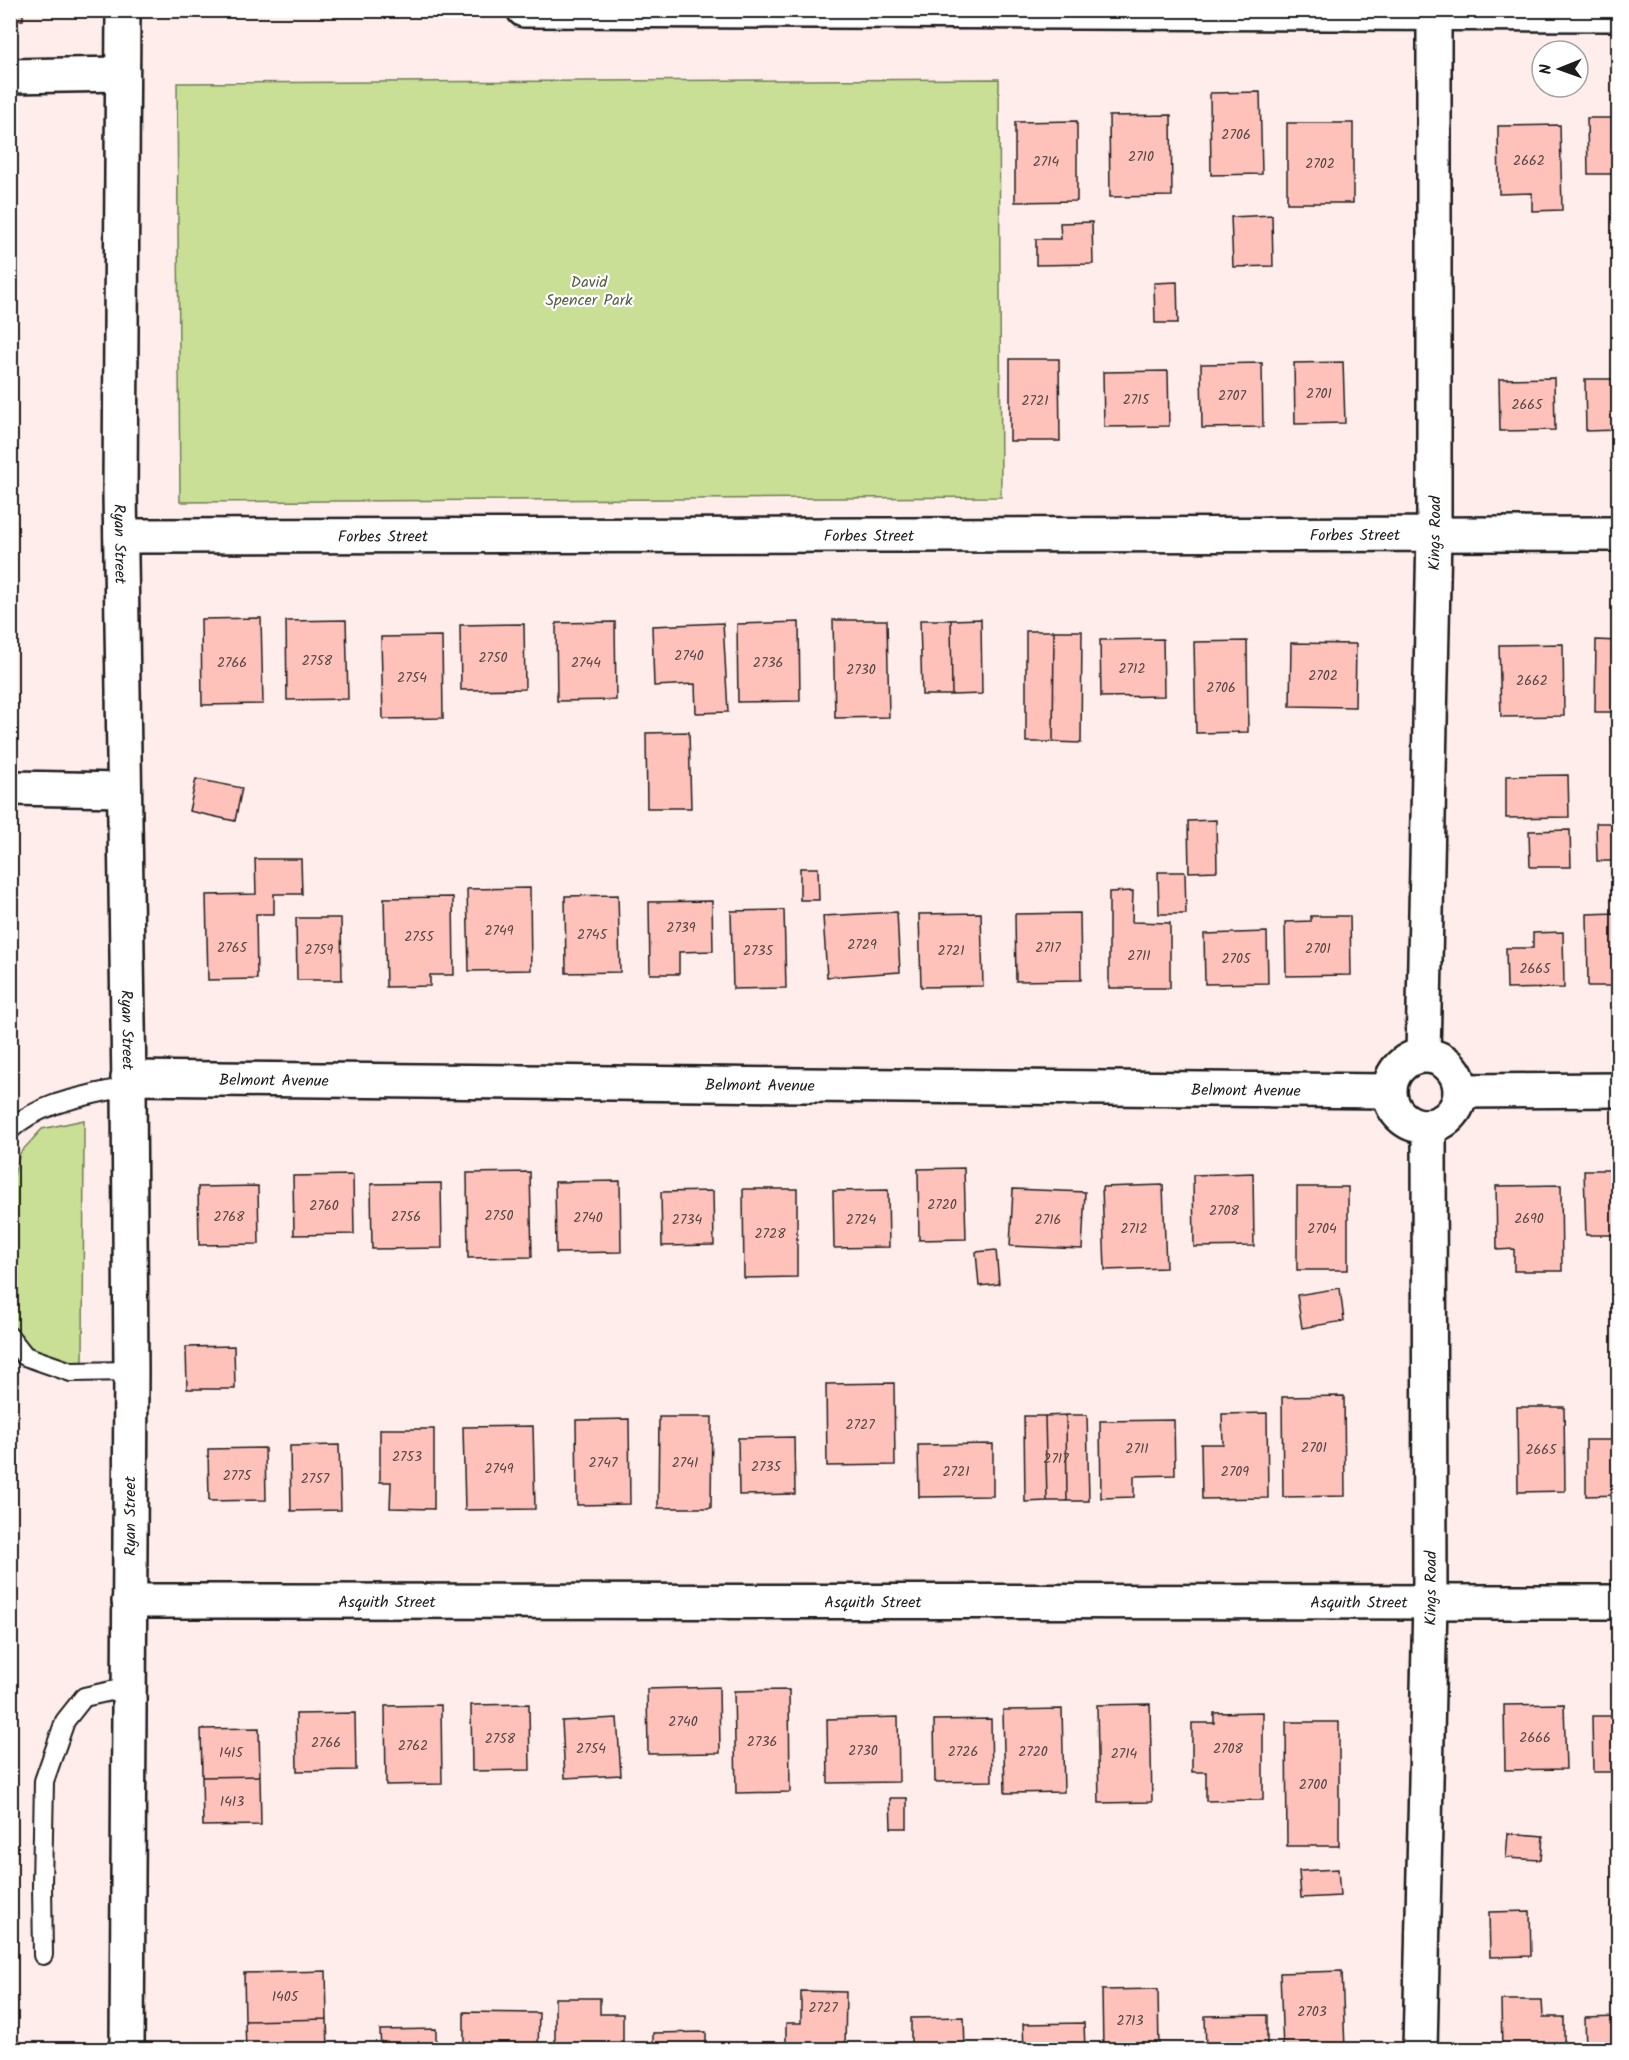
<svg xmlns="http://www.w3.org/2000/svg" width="1629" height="2060" font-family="Kalam,sans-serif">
<rect width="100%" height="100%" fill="#ffedeb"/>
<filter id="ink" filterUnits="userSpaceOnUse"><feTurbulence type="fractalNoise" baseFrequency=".0167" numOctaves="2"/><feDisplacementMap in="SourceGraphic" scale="12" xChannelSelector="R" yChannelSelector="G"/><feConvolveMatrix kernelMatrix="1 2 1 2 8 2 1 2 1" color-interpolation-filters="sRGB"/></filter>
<g filter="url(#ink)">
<path fill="#c8df95" stroke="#727e58" stroke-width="1.5" d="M999,79L1001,497L180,502L177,83Z
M84,1120L83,1366L53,1361L24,1344L11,1321V1186L20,1153L42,1129Z"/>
<path fill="#fec2bb" stroke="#1c1c1c" stroke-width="1.5" d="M10,10H23V20H10Z
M1260,92L1262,174L1211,175L1210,93Z
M1171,115L1172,196L1110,197L1109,116Z
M1587,118H1618V174H1588Z
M1077,121V201L1015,202V122Z
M1287,123H1353V203H1287Z
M1560,125L1562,210L1532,211V193L1499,194L1498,126Z
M1272,215L1273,266L1233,267L1231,217Z
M1092,222L1093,264L1036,265V239H1061L1060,223Z
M1177,282L1178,323H1155L1154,283Z
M1010,359H1059L1060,441H1010Z
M1343,362L1345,423L1295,424L1294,363Z
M1262,363L1263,427L1202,428L1201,364Z
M1168,371L1169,426L1104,427L1103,372Z
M1554,378L1555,430L1500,431L1499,379Z
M1585,379H1618V430L1586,431Z
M261,618L263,704L202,705L201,619Z
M981,619L982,694L952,695L951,620Z
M346,620L348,699L287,700L286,621Z
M833,620H887L889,717L835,718Z
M920,620H951L952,695H922Z
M615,622L616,700L557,701L556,623Z
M799,622L800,701L738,702L737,624Z
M723,623L728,712L696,713L695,684L654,686L652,626Z
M524,624L525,689L461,690L460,625Z
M1026,631H1054L1053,742H1026Z
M1054,631H1082L1081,743L1053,742Z
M442,636L443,718L383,719L381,637Z
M1163,639L1164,696L1101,697L1100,640Z
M1596,640L1618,641V712H1595Z
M1247,641L1248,732L1196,733L1194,642Z
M1291,643L1356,644L1355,707L1290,706Z
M1563,644L1564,716L1501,717L1499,645Z
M689,732L691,808H647L646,733Z
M1568,775L1569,817L1506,818V776Z
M196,779L242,788L235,821L189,811Z
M1216,820L1217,871L1189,872L1188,821Z
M1596,823H1618V861H1597Z
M1570,830L1571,867H1530L1529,831Z
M255,859H301L302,894H274V914H256L257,979L208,980L206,895L256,894Z
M800,868H818L819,900H800Z
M1158,872H1185L1186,914H1159Z
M530,888L531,970L469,971L467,889Z
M1133,891L1132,922L1170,923V988H1109V892Z
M618,895L620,972L566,973L565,896Z
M453,897L454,975H430V986L386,987L384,898Z
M712,901L713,951L679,952V974H650L649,902Z
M784,910L786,988L733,989L731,911Z
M897,912L900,972L827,977L823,916Z
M981,913L983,986L921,987L919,914Z
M1080,913L1081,980L1016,981L1015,914Z
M1616,913V935H1618V986H1588L1587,914Z
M1311,916H1350L1351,975L1286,976L1285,922L1311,921Z
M296,918H341L342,980H297Z
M1267,932L1268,983L1205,984L1204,934Z
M1563,932L1564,988L1507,989L1506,948H1533V933Z
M964,1168L966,1239L919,1240L918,1169Z
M1584,1170H1618V1235H1586Z
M530,1172L532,1257L468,1258L467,1173Z
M1253,1173L1254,1246L1194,1247L1193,1175Z
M353,1175L354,1234L294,1235L293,1176Z
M620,1181L621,1252L556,1253L555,1182Z
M441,1183L442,1248L372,1249L371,1184Z
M1163,1185L1166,1268L1105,1270L1102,1187Z
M1561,1185L1562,1271H1514V1249L1497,1250L1496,1186Z
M258,1186L259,1244L199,1245L198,1187Z
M1297,1187H1348V1270H1297Z
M743,1189H797V1277L744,1278Z
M1013,1189L1085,1192L1082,1249L1010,1246Z
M888,1190L889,1247L834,1248L833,1191Z
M713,1191L714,1245L662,1246L661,1192Z
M996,1250L999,1284L979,1286L976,1252Z
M1340,1288L1344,1321L1302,1328L1297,1295Z
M234,1346L235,1389H187L186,1347Z
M894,1383L895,1465L827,1466L826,1384Z
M1344,1396L1345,1496L1283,1497L1282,1397Z
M1517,1407H1564L1565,1491L1518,1492Z
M1267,1413L1268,1498L1202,1499L1201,1444H1223L1222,1414Z
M1066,1415L1067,1501H1047L1045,1416Z
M1066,1415H1087L1089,1501H1067Z
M1024,1416H1045L1047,1501L1025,1502Z
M659,1417H712L711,1508H658Z
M629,1419L630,1504L577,1505L576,1420Z
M1174,1420L1175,1475L1134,1476V1497L1101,1498L1100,1421Z
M533,1426L535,1509L465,1510L463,1427Z
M380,1429H434V1509L390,1508L391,1482H380Z
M794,1437L795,1494L739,1495L738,1438Z
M1586,1440H1618V1495L1586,1496Z
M993,1444V1496L919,1497L918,1445Z
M339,1445L341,1510L291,1511L290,1446Z
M265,1448L266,1500L209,1501L208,1449Z
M719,1687L720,1753L648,1754L647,1689Z
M789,1690L790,1792L736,1793L734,1691Z
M529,1704L530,1770L472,1771L471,1705Z
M1150,1704L1152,1802L1099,1803L1097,1705Z
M1564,1704L1566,1769L1505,1770L1504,1705Z
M441,1705L442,1784L386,1785L385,1706Z
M1062,1709L1064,1792L1005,1793L1003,1710Z
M1263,1712V1800L1206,1801V1772H1192V1723H1214V1713Z
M355,1713L356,1770L297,1771L296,1714Z
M1592,1716H1618V1772H1593Z
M898,1717L899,1782L828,1783L827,1719Z
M617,1718L621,1775L565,1778L562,1721Z
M991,1719L992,1781L935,1782L934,1720Z
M1286,1722H1339V1846H1287Z
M259,1728L260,1776L202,1777L201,1729Z
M260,1776L261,1825L203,1826L202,1777Z
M890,1798H907V1828H891Z
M1508,1833L1543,1836L1541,1860L1506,1858Z
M1338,1869L1340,1896L1301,1898L1299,1871Z
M1530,1911L1531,1956L1490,1957L1489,1912Z
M326,1971L327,2019L245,2021L244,1973Z
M1342,1971L1345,2050H1283L1280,1973Z
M1158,1989L1159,2050H1103L1102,1990Z
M801,1991L846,1992L845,2050H786V2023H801Z
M555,1998H600V2014H623V2050H555Z
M1501,2000H1542L1543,2017H1564V2050H1502Z
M464,2012L539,2013L538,2050H464Z
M1267,2015V2050H1206L1205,2016Z
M964,2017L965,2050H911V2018Z
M1618,2017V2050H1586L1585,2018Z
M327,2019L328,2050H246L245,2021Z
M1084,2023L1085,2050H1024L1023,2024Z
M436,2029V2050H381L380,2030Z
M706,2032V2050H653V2033Z"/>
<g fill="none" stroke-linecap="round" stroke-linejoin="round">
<defs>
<path id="service" d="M10,1130C40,1101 90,1096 129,1086
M10,1337L25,1356L71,1372L131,1371
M43,1955L42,1885L44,1781L65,1721L84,1697L129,1687"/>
<g id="minor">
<path id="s1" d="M123,10L120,492L129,1086L131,1371L127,2050"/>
<path d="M524,10L1618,14"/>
<path d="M10,76L122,74"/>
<path id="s2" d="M121,536L1618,534"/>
<path d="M10,788L124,790"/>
<path id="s3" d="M1423,1055L1434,533V10"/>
<circle cx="1425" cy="1091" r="35"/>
<path id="s4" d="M128,1078L1389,1091"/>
<path d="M1461,1091L1618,1090"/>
<path id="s5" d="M129,1601L1618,1602"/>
<path id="s6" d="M1420,2050L1430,1601L1429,1127"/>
</g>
</defs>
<use href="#service" stroke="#1c1c1c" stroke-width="22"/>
<use href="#minor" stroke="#1c1c1c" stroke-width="38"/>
<use href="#service" stroke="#fff" stroke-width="18"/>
<use href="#minor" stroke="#fff" stroke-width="33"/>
</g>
</g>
<g text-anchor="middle" stroke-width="4.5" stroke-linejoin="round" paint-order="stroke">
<g font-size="14" fill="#544644">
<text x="1236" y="139">2706</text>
<text x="1141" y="161">2710</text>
<text x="1529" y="165">2662</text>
<text x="1046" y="166">2714</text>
<text x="1320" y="168">2702</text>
<text x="1319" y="398">2701</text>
<text x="1232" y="400">2707</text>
<text x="1136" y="404">2715</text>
<text x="1035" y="405">2721</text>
<text x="1527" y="409">2665</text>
<text x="689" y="660">2740</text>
<text x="493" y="662">2750</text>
<text x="317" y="665">2758</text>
<text x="232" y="667">2766</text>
<text x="586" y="667">2744</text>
<text x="768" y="667">2736</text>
<text x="1132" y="673">2712</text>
<text x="861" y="674">2730</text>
<text x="1323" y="680">2702</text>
<text x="412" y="682">2754</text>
<text x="1532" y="685">2662</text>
<text x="1221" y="692">2706</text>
<text x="681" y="932">2739</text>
<text x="499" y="935">2749</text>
<text x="592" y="939">2745</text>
<text x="419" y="941">2755</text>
<text x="862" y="949">2729</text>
<text x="232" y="952">2765</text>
<text x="1048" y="952">2717</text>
<text x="1318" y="953">2701</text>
<text x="319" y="954">2759</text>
<text x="758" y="955">2735</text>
<text x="951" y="955">2721</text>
<text x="1139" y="960">2711</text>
<text x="1236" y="963">2705</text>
<text x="1535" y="973">2665</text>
<text x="942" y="1209">2720</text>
<text x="324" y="1210">2760</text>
<text x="1224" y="1215">2708</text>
<text x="499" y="1220">2750</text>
<text x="229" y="1221">2768</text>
<text x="406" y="1221">2756</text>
<text x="588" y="1222">2740</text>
<text x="1529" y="1223">2690</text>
<text x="687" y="1224">2734</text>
<text x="861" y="1224">2724</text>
<text x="1048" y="1224">2716</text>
<text x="1134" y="1233">2712</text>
<text x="1322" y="1233">2704</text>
<text x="770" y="1238">2728</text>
<text x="860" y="1429">2727</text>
<text x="1314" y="1452">2701</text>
<text x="1137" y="1453">2711</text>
<text x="1541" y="1454">2665</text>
<text x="407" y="1461">2753</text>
<text x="1056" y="1463">2717</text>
<text x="603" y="1467">2747</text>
<text x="685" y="1467">2741</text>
<text x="766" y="1471">2735</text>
<text x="499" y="1473">2749</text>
<text x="956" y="1476">2721</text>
<text x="1235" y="1476">2709</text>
<text x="237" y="1480">2775</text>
<text x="315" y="1483">2757</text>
<text x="683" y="1726">2740</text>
<text x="1535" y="1742">2666</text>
<text x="500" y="1743">2758</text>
<text x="762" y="1746">2736</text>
<text x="326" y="1747">2766</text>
<text x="413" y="1750">2762</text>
<text x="591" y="1753">2754</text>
<text x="1228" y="1753">2708</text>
<text x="863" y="1755">2730</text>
<text x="963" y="1756">2726</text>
<text x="1033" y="1756">2720</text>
<text x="231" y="1757">1415</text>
<text x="1124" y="1758">2714</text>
<text x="1313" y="1789">2700</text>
<text x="232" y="1806">1413</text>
<text x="285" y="2001">1405</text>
<text x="823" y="2012">2727</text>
<text x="1312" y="2016">2703</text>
<text x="1130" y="2025">2713</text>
</g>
<g font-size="16" fill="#586046" stroke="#fff">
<text x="589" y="287">David<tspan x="589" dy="18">Spencer Park</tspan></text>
</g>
<g font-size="16" fill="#1c1c1c" stroke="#fff">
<text dy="6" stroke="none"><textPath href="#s2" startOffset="1234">Forbes Street</textPath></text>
<text dy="6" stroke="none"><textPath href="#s3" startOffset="522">Kings Road</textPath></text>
<text dy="6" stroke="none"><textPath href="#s2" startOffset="262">Forbes Street</textPath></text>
<text dy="6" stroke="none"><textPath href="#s2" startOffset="748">Forbes Street</textPath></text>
<text dy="6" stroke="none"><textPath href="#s1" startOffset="534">Ryan Street</textPath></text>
<text dy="6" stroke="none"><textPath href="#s1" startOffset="1020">Ryan Street</textPath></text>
<text dy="6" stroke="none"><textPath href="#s4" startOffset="146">Belmont Avenue</textPath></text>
<text dy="6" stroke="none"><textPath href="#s4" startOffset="632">Belmont Avenue</textPath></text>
<text dy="6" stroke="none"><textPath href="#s4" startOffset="1118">Belmont Avenue</textPath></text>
<text transform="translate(129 1516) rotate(-90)" y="6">Ryan Street</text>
<text dy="6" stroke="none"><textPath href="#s6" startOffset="462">Kings Road</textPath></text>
<text dy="6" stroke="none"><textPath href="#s5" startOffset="258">Asquith Street</textPath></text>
<text dy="6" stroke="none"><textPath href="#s5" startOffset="744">Asquith Street</textPath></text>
<text dy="6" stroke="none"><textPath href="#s5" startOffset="1230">Asquith Street</textPath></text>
</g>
</g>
<rect width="1629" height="2060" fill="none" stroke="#fff" stroke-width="36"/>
<rect x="18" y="18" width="1593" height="2024" fill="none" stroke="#1c1c1c" stroke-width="2" filter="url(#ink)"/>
<g transform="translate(1560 69) rotate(269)"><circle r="28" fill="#ffffff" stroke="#a4a4a4" stroke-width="1.5"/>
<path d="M0-4.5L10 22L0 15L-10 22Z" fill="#1c1c1c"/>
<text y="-9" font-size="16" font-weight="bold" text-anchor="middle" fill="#1c1c1c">N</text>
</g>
</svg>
